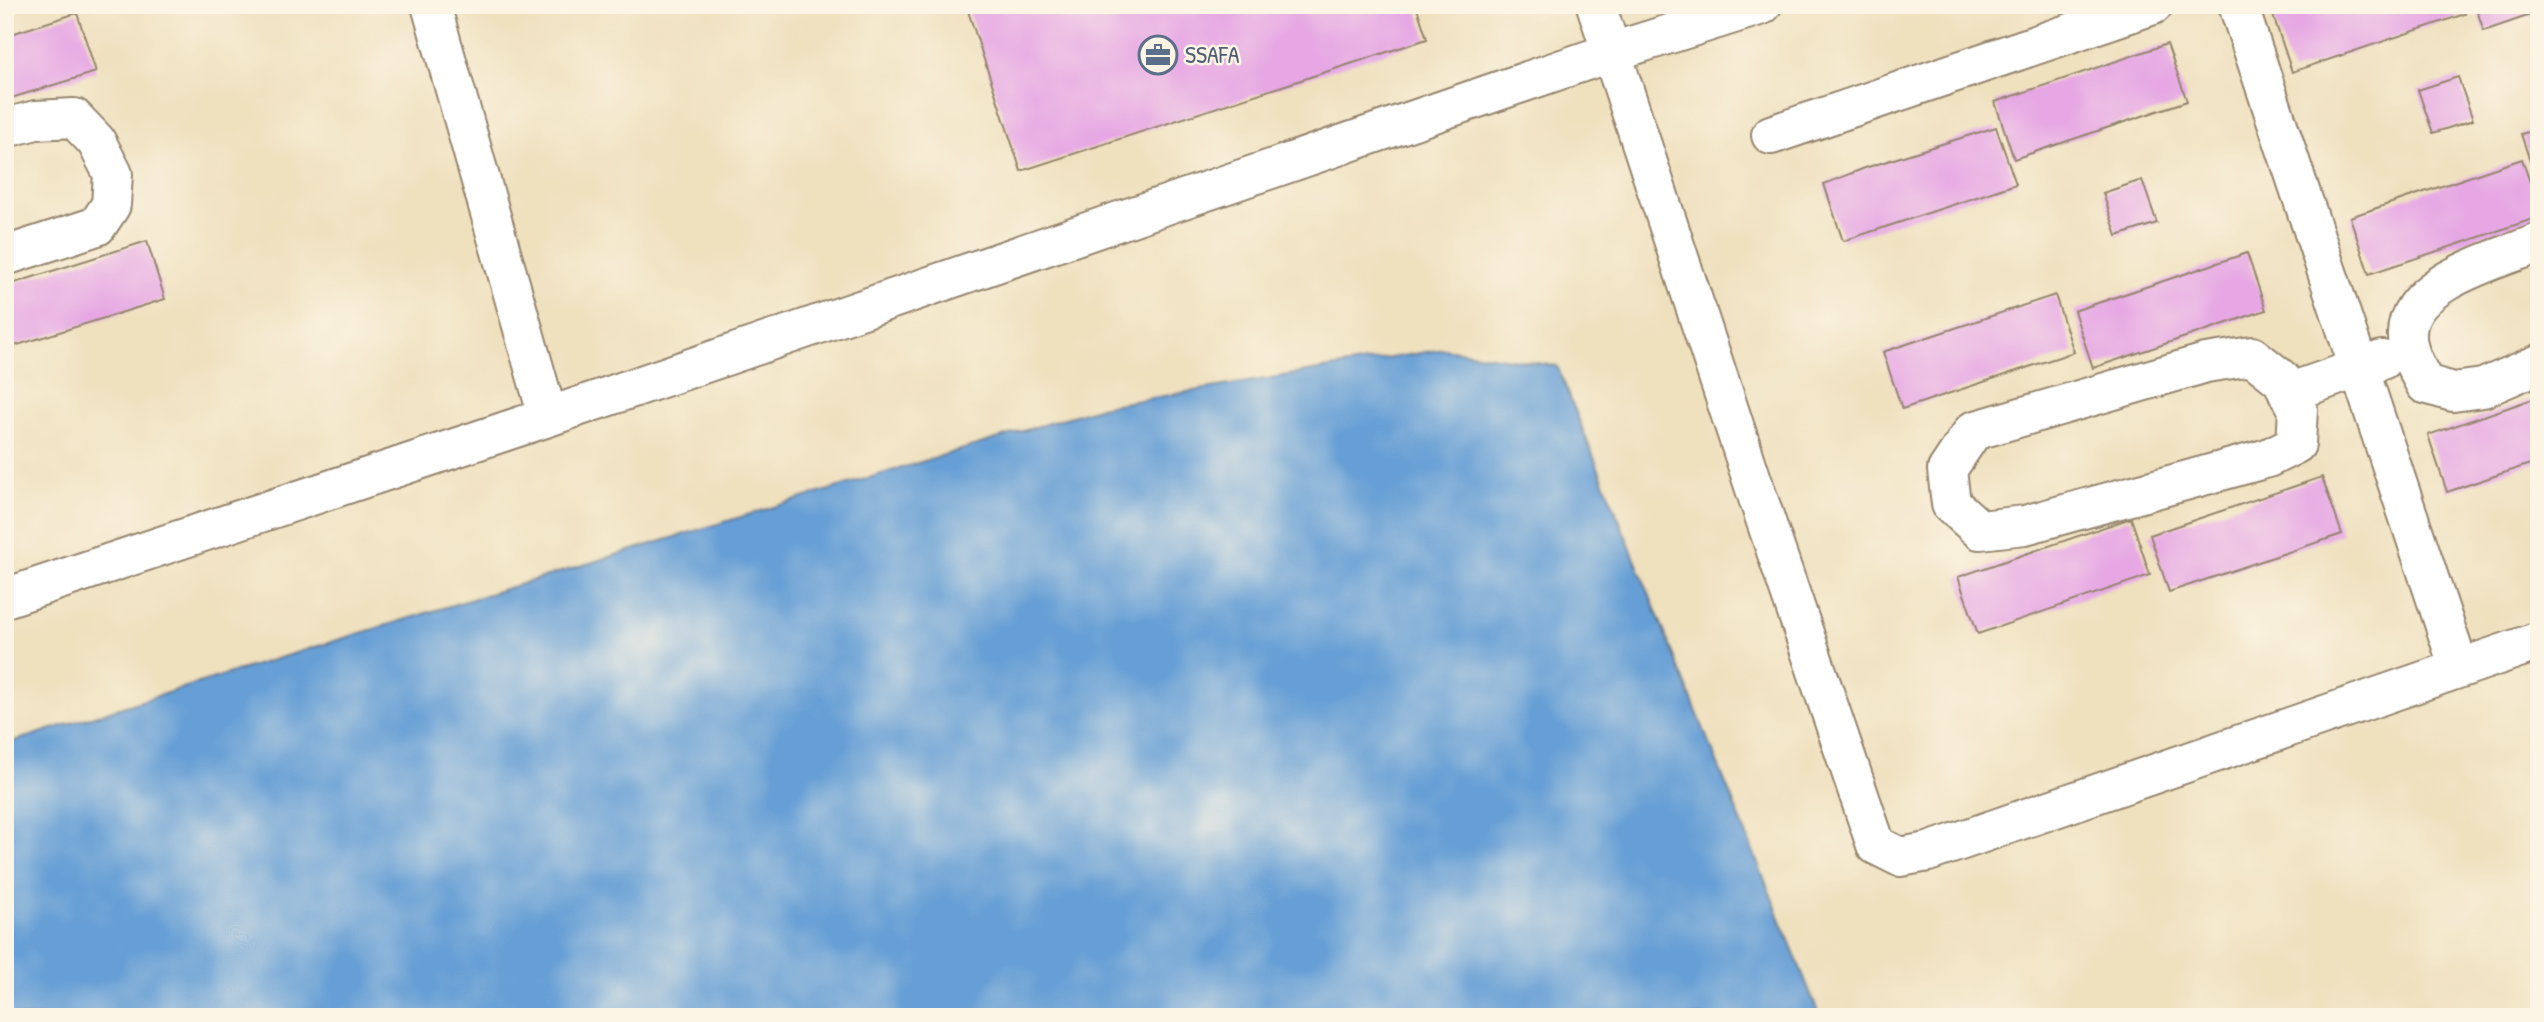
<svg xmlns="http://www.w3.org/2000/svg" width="2544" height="1022" font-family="'Patrick Hand',sans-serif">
<rect width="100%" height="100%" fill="#fcf5e5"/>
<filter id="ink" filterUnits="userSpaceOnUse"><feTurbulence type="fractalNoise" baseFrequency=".0143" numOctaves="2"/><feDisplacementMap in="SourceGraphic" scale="14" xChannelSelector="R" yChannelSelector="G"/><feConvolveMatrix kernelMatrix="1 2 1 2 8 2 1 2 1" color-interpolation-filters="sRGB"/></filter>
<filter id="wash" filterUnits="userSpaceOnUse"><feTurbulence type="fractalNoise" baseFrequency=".00686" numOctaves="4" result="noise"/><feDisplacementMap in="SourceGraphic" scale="28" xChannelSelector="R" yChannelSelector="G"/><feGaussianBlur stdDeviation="1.57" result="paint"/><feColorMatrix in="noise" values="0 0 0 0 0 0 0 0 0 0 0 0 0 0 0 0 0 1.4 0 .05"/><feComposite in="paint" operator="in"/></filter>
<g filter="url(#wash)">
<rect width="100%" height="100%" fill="#efe0be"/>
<path fill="#669fd5" stroke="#50647a" stroke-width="2" d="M1444,349L1557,366L1820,1017H5V744L243,669L1104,406Z"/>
<g id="blocks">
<path fill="#e6a7e4" d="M966,5H1416L1427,39L1021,171Z
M2302,5H2461L2465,14L2292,72L2273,15Z
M2475,5H2539V12L2484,31Z
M77,13L96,72L5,100V36Z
M2167,44L2187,101L2014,159L1995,102Z
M2458,77L2473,120L2433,133L2418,90Z
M1996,127L2016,184L1843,241L1824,184L1865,168Z
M2539,129V185H2538L2521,134Z
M2522,159L2539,208V217L2369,274L2350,217Z
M2142,180L2157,223L2117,236L2103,193Z
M147,241L165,299L5,349V286Z
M2247,253L2266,310L2093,368L2074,311Z
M2055,295L2074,352L1902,409L1883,352Z
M2539,397V461L2447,492L2428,435Z
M2322,477L2342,534L2169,592L2150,535Z
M2131,518L2150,575L1978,634L1958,577Z"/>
</g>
</g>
<g filter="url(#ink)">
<use href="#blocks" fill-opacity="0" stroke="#95856e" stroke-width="2"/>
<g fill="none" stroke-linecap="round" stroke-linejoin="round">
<defs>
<path id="minor" d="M431,5L548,417
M1596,5L1757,495L1876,845L1900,857L1928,852L2539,641
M2238,5L2459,668
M5,128L36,120L74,118L96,141L113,174L111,205L97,226L5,256
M1771,135L2153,5
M2539,243C2499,259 2408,282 2407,333C2406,351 2417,369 2425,384L2453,392L2483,388L2539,364
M2252,356L2281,379L2298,409L2296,444L2268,458L2025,525L1980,530L1951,504L1947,470L1973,431L2206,363Z
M2288,393L2382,360
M5,598L548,417L1612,52L1762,5"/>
</defs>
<use href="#minor" stroke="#95856e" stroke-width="42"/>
<use href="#minor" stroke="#fff" stroke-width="38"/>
</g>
</g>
<defs>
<symbol id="office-ring" viewBox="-11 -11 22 22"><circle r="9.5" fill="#fcf5e5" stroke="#5c6f8a" stroke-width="1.5"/><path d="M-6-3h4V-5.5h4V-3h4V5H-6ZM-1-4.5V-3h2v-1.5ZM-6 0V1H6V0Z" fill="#5c6f8a"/></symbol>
</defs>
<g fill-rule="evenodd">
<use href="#office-ring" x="1136" y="33" width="44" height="44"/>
</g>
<g text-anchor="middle" stroke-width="5" stroke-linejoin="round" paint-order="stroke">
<g font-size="24" fill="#4e5e75" stroke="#fcf5e5" text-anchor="start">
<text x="1185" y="63">SSAFA</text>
</g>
</g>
<rect width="2544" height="1022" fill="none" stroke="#fcf5e5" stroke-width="28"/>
</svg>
